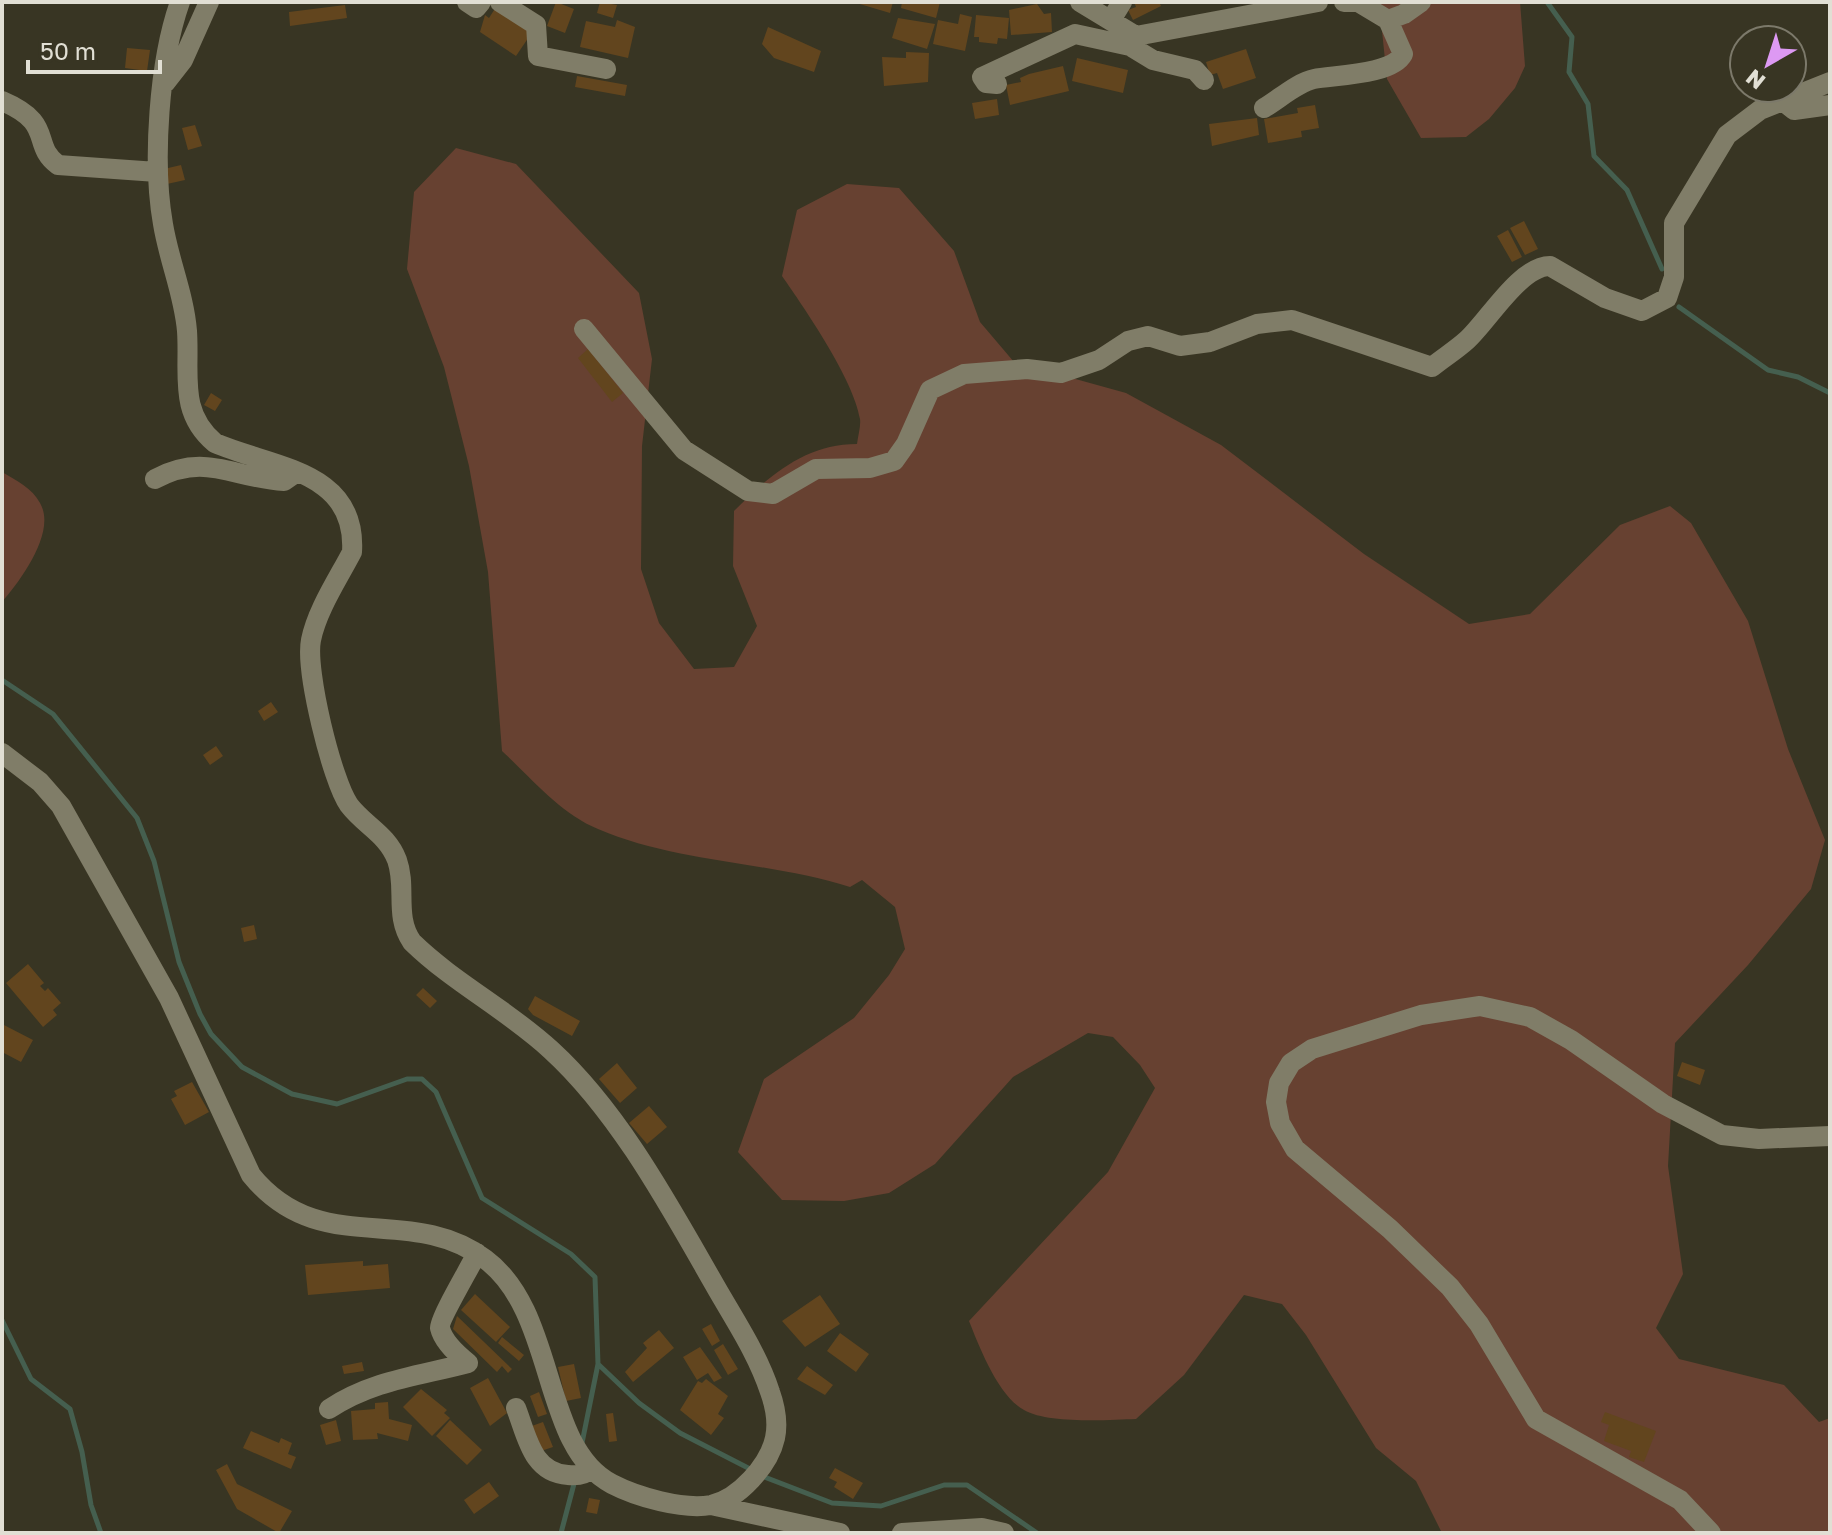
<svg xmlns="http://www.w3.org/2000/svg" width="1832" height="1535" font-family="'Golos Text',sans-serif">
<rect width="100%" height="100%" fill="#383523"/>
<path fill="#674131" d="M1379,2H1520L1525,66L1515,88L1489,119L1466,137L1421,138L1387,79Z
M456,148L516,164L639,293L652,359L642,446L641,569L659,623L694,669L734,667L757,626L733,566L734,511C769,476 805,444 857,444C858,436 861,426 860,419C854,380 805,309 782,276L797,210L847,184L899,188L954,251L980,322L1014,362L1126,393L1221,445L1364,554L1469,624L1530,614L1620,525L1670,506L1691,523L1748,621L1788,749L1825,840L1811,889L1748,965L1675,1043L1668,1166L1683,1274L1656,1328L1679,1359L1784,1385L1819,1422L1830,1418V1533H1442L1416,1481L1376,1448L1306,1335L1282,1304L1244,1295L1184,1375L1136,1419C1108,1420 1048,1424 1024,1410C998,1396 979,1346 969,1321L1108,1172L1155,1088L1140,1065L1113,1037L1088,1033L1013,1077L935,1164L889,1193L844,1201L782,1200L738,1152L764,1079L854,1018L889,975L905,949L895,907L862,880L850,887C768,861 677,863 598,829C561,814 531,778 502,751L488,572L469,466L444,367L407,269L414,192Z
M2,472C17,481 32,488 40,503C57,532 20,581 2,602Z"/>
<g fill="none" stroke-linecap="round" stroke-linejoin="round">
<path stroke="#455f4f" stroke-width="5" d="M1547,2L1572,37L1569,72L1588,104L1594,156L1627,190L1662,269
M1679,307L1768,370L1798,377L1830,393
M2,680L53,714L137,818L154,861L179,962L200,1014L211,1034L242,1067L292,1094L337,1104L407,1079H422L436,1092L482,1198L571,1254L595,1277L598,1364L639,1403L680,1433L754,1471
M2,1320L31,1379L70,1409L82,1452L91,1505L101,1533
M582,1443L598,1364
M762,1476L832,1503L881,1506L944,1485H967L1037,1533
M561,1533L575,1480"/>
</g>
<path fill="#62451e" d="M556,2L574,9L565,33L547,26Z
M600,2L617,5L613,18L597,13Z
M853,2H893L890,13Z
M902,2H940L936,18L901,8Z
M1134,2H1159L1161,6L1133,20L1128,10L1136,7Z
M1037,4L1044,14L1051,13L1052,32L1011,35L1009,10Z
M345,5L347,18L290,26L289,12Z
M496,7L533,31L516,56L480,32L485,15L489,18Z
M960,14L972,17L965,51L933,44L938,20L958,24Z
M976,15L1009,18L1007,39L998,38L997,44L979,42V37H974Z
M898,18L935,24L927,49L892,38Z
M617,20L635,27L628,58L580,47L586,21L615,27Z
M768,27L821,51L814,72L774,58L762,44Z
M127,48L150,50L147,71L125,68Z
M1246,49L1256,78L1223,89L1217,73L1210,75L1206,62Z
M906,52L929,53L928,82L884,86L882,57L906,58Z
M1077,58L1128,70L1123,93L1072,81Z
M1063,66L1069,91L1010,105L1006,85L1021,82L1020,78L1029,74Z
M577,76L627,85L625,96L575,87Z
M997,99L999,115L975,119L972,103Z
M1315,105L1319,128L1301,131L1302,137L1268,143L1264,119L1298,113L1297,108Z
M1257,118L1259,135L1212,146L1209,124Z
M195,125L202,146L188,150L182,128Z
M181,165L185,180L167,184L164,169Z
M1524,221L1538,249L1525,255L1510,228Z
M1508,230L1522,257L1512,262L1497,236Z
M588,349L623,393L612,402L578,358Z
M211,393L222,400L215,411L204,405Z
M271,702L278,712L264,721L258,711Z
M216,746L223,756L210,765L203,755Z
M254,925L257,939L244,942L241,928Z
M28,964L44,983L40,986L45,991L48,988L61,1003L53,1010L57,1015L43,1027L6,983Z
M423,988L437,1001L430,1008L416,995Z
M535,996L580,1021L572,1036L533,1015L528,1009Z
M2,1024L33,1040L21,1062L2,1052Z
M1682,1062L1705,1070L1700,1085L1677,1076Z
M617,1063L637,1088L620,1103L599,1079Z
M192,1082L209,1112L185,1125L171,1099L177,1096L174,1091Z
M649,1106L667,1127L647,1144L629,1123Z
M363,1261V1266L388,1264L390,1288L308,1295L305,1265Z
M475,1294L510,1327L496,1342L461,1310Z
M820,1295L840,1324L805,1347L782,1321Z
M457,1316L512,1369L508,1373L502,1366L497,1372L453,1329Z
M711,1324L720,1341L712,1346L702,1329Z
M659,1330L674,1348L633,1382L625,1372L647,1348L643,1343Z
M840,1333L869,1354L856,1372L827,1351Z
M502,1337L524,1355L519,1361L498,1343Z
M723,1344L738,1369L728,1375L714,1350Z
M700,1347L722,1378L714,1382L708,1373L697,1380L683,1357Z
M362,1362L364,1371L344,1374L342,1366Z
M574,1364L581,1398L566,1401L558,1367Z
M807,1366L833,1385L825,1395L797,1379Z
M488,1378L507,1413L490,1426L470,1388Z
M706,1379L728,1396L718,1414L724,1418L711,1435L680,1410L698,1381L702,1383Z
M421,1389L447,1410L444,1413L450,1418L432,1436L403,1407Z
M539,1392L547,1414L538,1417L530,1396Z
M388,1402L389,1419L412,1425L408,1441L377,1433L378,1439L353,1440L351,1411L375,1409V1403Z
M1605,1412L1656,1431L1644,1462L1629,1457L1631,1451L1604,1441L1609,1425L1601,1422Z
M613,1413L617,1441L609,1442L606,1414Z
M336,1420L341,1441L326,1445L320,1425Z
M450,1420L482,1450L467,1465L436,1436Z
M543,1422L553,1447L538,1452L529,1427Z
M251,1431L279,1443L281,1438L292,1443L288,1454L296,1457L291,1469L243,1448Z
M227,1464L237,1484L292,1511L279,1533L237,1509L216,1470Z
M835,1468L863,1483L853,1499L834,1487L837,1482L829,1478Z
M489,1482L499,1496L474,1514L464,1500Z
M589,1498L600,1500L597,1514L586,1512Z"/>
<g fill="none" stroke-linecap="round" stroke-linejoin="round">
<path stroke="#807d68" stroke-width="20" d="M467,2L476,8L481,2
M500,2L536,25L538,56L606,69
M1080,2L1136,36L1318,2
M1344,2H1358L1388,20L1404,14L1421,2
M1111,20L1122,2
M165,83L183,60L209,2
M997,84L986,83L982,77L1075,34L1130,46L1153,60L1195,70L1204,80
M2,101C56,124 30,144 58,165L157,172
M1784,102L1794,110L1830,105
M1264,108C1278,100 1298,82 1314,79C1335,75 1392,75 1403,54L1388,20
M584,329L684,450L748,491L773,494L816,469L870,468L894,461L906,444L930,390L964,374L1027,369L1061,373L1099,360L1128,341L1148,336L1180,346L1210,342L1257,324L1292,320L1432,367C1443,358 1456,350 1467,340C1488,321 1520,266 1550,266L1605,298L1642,311L1667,298L1674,277V223L1727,135L1760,110L1830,82
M155,479C206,452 232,478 284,481L297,472
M2,753L40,782L61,806L169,998L251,1175C320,1260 409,1202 485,1259C558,1313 540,1447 612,1484C637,1497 683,1510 711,1505C739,1499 769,1465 775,1438C778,1424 775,1406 770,1392C758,1355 736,1322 717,1289C671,1209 620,1113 551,1050C508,1010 454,983 412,942C394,916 407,888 397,860C387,834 365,826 349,805C332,781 305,670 311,640C317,610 338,579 352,552C357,470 273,468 215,443C178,412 190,374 187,331C184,294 169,261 163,224C152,162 159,61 180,2
M516,1408C527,1436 532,1473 568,1475C577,1476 585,1475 592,1469
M329,1409C373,1380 419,1376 468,1363C458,1355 443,1341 440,1328C439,1319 471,1266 477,1253
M711,1505L840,1533
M902,1533L982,1528L1004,1533
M1711,1533L1680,1500L1536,1419L1479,1324L1450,1287L1390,1229L1295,1149L1280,1123L1276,1102L1279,1083L1291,1063L1312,1049L1421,1015L1480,1006L1530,1017L1571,1040L1663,1104L1722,1135L1759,1139L1830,1136"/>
</g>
<rect width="1832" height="1535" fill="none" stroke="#e1dfd4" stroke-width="8"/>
<g transform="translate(1768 64) rotate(219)"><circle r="38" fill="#383523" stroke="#7c796a" stroke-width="2"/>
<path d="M0-6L14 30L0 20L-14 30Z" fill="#dd99f3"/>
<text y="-12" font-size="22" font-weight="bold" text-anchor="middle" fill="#e1dfd4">N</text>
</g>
<path d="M28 60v12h132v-12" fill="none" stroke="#e1dfd4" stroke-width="4"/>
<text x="40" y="60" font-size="24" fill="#e1dfd4" stroke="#383523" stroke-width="6" paint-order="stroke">50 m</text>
</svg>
